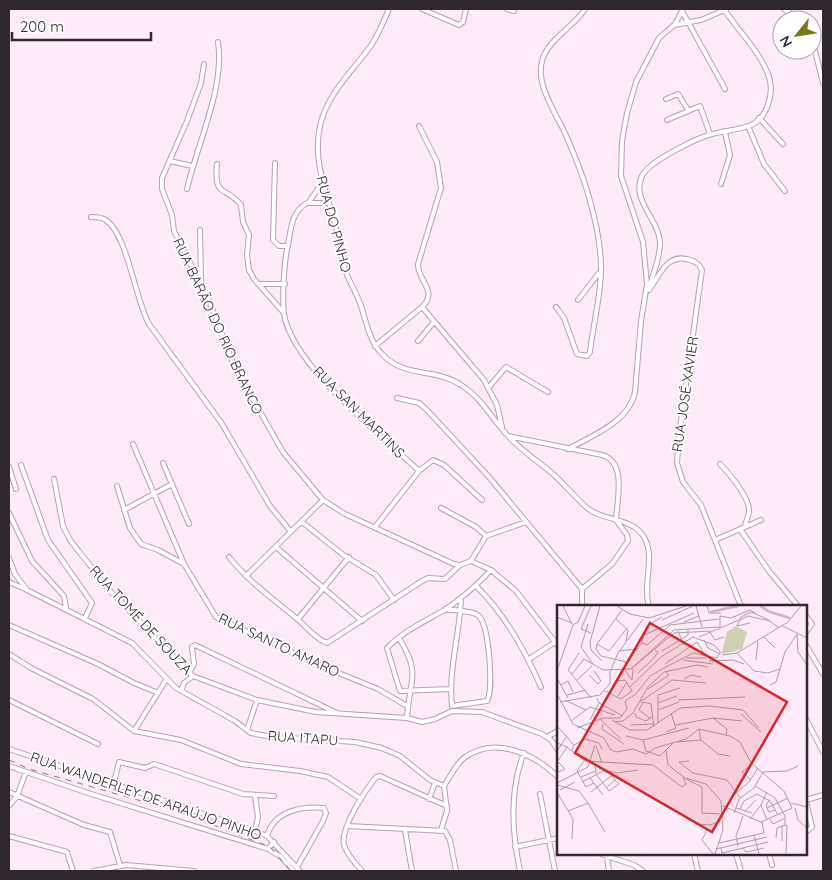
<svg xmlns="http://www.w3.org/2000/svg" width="832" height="880" font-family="Quicksand,sans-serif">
<rect width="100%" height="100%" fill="#ffeaf9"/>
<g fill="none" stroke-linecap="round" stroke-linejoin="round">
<defs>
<path id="street" d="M389,9C384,21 379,33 372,44C354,70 327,93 320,126C312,163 328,194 336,228C339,242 340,257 345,270C350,283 357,294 361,306C367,324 369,341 383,355C405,378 436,368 461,385C482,398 492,419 508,436C522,451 538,461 553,474C565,485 575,497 586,507C603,522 631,516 644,537C656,557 642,585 649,606
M422,9L459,25L463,22L466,9
M507,9L514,11
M784,9L800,20
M682,11L725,89
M675,24L683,9
M812,39L823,83
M204,64L201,83L187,121L162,178V189L172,215L174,231L208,298L235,368L283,452L323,500L345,514L454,564L460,565L471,561L491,570L516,591L558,646
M666,99L678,94L688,110
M759,118L783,144
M667,120L700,106L710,134
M419,126L437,162L441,188L418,264C417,280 439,291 422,307
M748,126L764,164L785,191
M170,161L192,166
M275,163L273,240L279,246H288
M217,164C214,199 225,185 241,205L243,222L249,235L247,255L249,270L254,279L284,313
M721,184L730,155L725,132
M187,189C197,144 225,88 218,42
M309,202L322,183
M329,203H307C291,212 291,229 288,245C284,261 282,298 284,314C292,365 381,435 419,471
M91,217C96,217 102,217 106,220C128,236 135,299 149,324L222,424L270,506L291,532
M200,230L201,281
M258,284H285
M650,286C653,273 661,256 660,242C659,219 629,199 643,174C651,161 696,138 712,134C724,131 737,130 749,126C768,119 775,91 768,74C759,51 739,31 725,11
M649,290C660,275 667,252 690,260C696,262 699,264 702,270L679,435L677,463L683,482L701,505L741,606
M578,300L599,273
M556,307L564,318L577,354L587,356L590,352C593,325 601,296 601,269C601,247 596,222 590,201C585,180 576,159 568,140C559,117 535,87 542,61C547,40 574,27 585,9
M418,341L434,322
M375,346L422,307L484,380L497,405L502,427
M489,387L506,367L548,392
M397,398L419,403L426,409L489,477L582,589V606
M508,436L602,455C627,462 617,499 616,520L627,535L628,541L612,564L582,589
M133,444L184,564L216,617L319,665L378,689L407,706
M568,449C592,436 629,422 635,392L641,321L647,284L643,242L621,176L622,141L627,113L636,82L659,38L674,25L701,20L727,9
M163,463L189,524
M720,464C729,473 750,498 749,511C749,517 745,521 745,527
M21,465L48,540L92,603L85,618
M9,467L16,489
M54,479L63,526L70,540L111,592L193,676L257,700L316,712L407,718L422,722L435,719L452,711L482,712L542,734L551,740L558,750
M117,486L130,528L141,544L158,550L184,564
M441,508L476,527L486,536
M124,510L172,484
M9,513L32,561L64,596L66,608
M302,522L342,554L376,575L394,600
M375,527L419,471L433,460L444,465L482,500
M740,529L769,571L798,606
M715,540L761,520
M277,548L362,621
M229,557C248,581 273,599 296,618C306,626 315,639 327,643L422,581L428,578L445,579L460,565
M9,558L15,574L27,590L132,643L176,688L235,721L251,733L271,737L355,742L382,748L400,756L430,780L444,786
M471,561L486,536L526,522
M246,576L323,500
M9,582L27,590
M476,586C505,614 525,650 541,687
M445,609C454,611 472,610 479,616C489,625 494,691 487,701L452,706
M806,616L812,624L806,632
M298,619L349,557
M9,625L98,664L134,683L156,692
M399,638C422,675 409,681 407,718
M806,645L823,674
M9,654L31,668L93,699L134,731L181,740L241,764L300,771L328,777L361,799
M528,660L558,640
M189,673L194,664L192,647L195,645L337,713
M450,689L400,691L387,648C403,631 426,621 446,609C462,598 477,585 491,570
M181,691L184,683L193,676
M9,700L98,744
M452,706C448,670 460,634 461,598
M806,719L823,752
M247,730L257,700
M134,731L166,680
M547,737L558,731
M9,749L255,831L267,836L300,871
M9,766L88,793L268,849L274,842
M114,782L119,762L145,768L154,764L243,794L274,796
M444,786C450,777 456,764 464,758C495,735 534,754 558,777
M9,792L84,825L110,832L120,865
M540,794L555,871
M255,796L258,817L255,831
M429,799L435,783
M806,800L823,795
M806,802L812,827L806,832
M9,806L17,796L26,772
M348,826L445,831L450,840L456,871
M405,830L412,871
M441,830L447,811L444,786
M9,836L67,852L73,871
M267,836C274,811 301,806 324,808L326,813L323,821L297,867
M515,847L558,838
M268,849L281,857L294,871
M601,854L634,865L643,871
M694,854L698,871
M736,854L741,871
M769,854L772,865
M607,857L609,871
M94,871L126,865L194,871
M362,871C355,863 347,855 344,845C340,828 365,791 376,777L380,776L447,806
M520,871C512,832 509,791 524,753"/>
</defs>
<use href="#street" stroke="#b79fb1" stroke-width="6"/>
<use href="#street" stroke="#fff" stroke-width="4"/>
<path stroke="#847580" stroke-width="1" stroke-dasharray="6 6" stroke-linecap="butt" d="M9,760L29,769L180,812L270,847L291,871"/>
</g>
<g text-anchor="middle" stroke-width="4" stroke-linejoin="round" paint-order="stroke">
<g font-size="14" fill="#30262e" stroke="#fff">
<text transform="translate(334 224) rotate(75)" y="5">RUA DO PINHO</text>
<text transform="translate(218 326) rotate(65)" y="5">RUA BARÃO DO RIO BRANCO</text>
<text transform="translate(685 394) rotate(-82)" y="5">RUA JOSÉ XAVIER</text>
<text transform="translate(359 412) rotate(45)" y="5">RUA SAN MARTINS</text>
<text transform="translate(141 620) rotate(47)" y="5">RUA TOMÉ DE SOUZA</text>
<text transform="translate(279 645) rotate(25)" y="5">RUA SANTO AMARO</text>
<text transform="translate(303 738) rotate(4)" y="5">RUA ITAPU</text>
<text transform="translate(146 796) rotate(19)" y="5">RUA WANDERLEY DE ARAÚJO PINHO</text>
</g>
</g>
<g transform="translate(557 605)">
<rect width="250" height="250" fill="#ffeaf9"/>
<path d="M179,21L190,27L185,44L167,49L165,47L170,27Z" fill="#cecfb3"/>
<path fill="none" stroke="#d3afca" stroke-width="2.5" d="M203,1L213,7L233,13M153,7L181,1"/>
<path fill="none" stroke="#ac9ca8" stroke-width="1" d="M6,1L15,19M34,1L24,24L34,28M43,1L33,37L34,45L45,56M60,1L73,9L92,13L129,1M139,1L145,22M150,1L152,8H164M0,12L15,18M59,14L71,25L69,36M105,15L136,1M183,15L191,11L213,16M127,17L142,11M193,18L180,21L184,12L194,7L210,14L222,23M31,19L24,42L36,59M16,20L21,17L28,1M226,21L250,33M121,26L127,40M153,27L158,35L167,32M240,29L241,47L250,60M87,30L137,8M142,32L182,15M207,32L218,43M147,35L151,43L161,48M85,38L90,40L113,20L162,14M40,39L39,44L44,51L70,57L84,39L90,21L105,12M40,39L52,46L70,23M40,39L65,5M63,46L80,44M105,46L131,30V25M180,48L197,66L211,68L223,64L219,77L213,80M129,53H149M126,55L156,59M199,55L201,36M152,56L176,55L187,59M108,59L140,37L148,50M1,63L16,20M74,64L117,25L163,22V11L174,13L193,5L198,8M223,64L228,47L240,29M11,65L34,93M11,65L22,48M68,65L75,75L76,64M81,68L97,53L101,47L98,45M15,69L27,54L46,65L74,64L117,28L154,26M32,70L41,79L44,76L37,66M127,74L134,70L144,72M1,75L11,93M20,75L35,61M60,76L68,75L75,86L64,94M4,80L11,76L16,87M73,82L104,52L136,32L157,40L166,50L180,48L231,17L244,1M56,83L64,66M91,84L112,70L108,66M48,86L64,94M0,89L16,119L47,133L53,144M10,90L29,85M61,91L70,77M40,93L42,98L66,111M8,95L29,105M121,95L188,92M68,96L79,89L93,71L107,63L136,48L160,53L163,47M3,97L43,90L53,78V67L61,48L86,14M83,97L115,75L149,78M101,98L120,91M82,105L86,97L94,99L97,122M82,105L94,114M101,105L122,97M78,108L79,112L89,116L95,112M184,109L204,127M156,113L185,116M43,114L64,134M33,115L42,98M55,115L73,125H90L123,103L152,101L186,105L202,123M14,116L33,102L58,110M58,117L66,116L76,108L91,82L107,67L140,60L151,62M101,118V90L123,83M46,119L45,124L67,139M74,120L96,119M119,120L156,113L170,124L169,130M0,121L17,140L15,145M20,123L46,113H63L70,104L68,96M109,127L119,123L114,108M69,131L86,135L132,123M86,135L89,146L103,151L116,138M144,135L161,149L173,151M120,137L144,135L142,124M0,138L10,142L28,156L96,160L125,182L129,179L126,172M17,140L28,134L42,138L45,144M39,141L45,158M53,144L59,147L76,144L89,149L98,143L129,134L142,124L173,131L183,137L194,158L227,186L235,203M109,145L111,160L128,173L149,179L164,196L166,225L158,249M0,146L10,131M27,156L20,166L29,182L37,178M132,156L122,157L136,168L170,175L183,193M0,157L10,142M38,158L39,169L52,186L62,179L58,175M1,167L8,164L1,157M24,172L38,166M33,173L46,190M129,174L145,182V208L163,209M194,175L185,167L195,159M25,177L48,165L60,168L81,165M0,178L31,162L38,140M0,180L22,186L31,198M198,181L218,193L228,211V221M49,183L58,175L50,165M3,185L18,177M0,187L16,214L15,234M34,187L54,171M210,187L204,200L210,215M178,189L192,177L201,163M212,195L209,201L212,207L218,205M234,198L250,202M166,201L204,217L235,203M179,203L195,208M210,203L231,193M238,203L241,215L250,223M183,204L187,196L200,189L213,196L221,210M11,206L31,198L48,227M188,206L199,195M177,208L182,194L197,183L206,167L230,166L241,161M193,214L204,200M213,214L216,219L228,213M0,216L1,189M139,219L153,220L164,216M150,225L145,235L156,249M197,230L202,249M219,233L220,223L225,221M225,236V221L230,220L229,248M162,238L207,228L205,217M181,241L179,231L186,211M164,243L165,248L211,237M186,243L189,247L207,243M159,244L210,232"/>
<path fill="#d62828" fill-opacity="0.15" stroke="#d62828" stroke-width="2.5" d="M93,18L230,97L155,227L18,148Z"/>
<rect width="250" height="250" fill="none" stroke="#30262e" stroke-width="2.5"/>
</g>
<rect width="832" height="880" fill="none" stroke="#30262e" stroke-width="20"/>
<g transform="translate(797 35) rotate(240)"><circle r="24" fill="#ffffff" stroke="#aca8ab"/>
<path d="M0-4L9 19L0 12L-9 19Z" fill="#78771e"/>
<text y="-8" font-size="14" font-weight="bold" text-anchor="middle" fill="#30262e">N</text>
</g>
<path d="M12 32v8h139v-8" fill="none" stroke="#30262e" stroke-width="2.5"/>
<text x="20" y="32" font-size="15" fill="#30262e" stroke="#ffffff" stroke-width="4" paint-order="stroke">200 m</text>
</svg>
